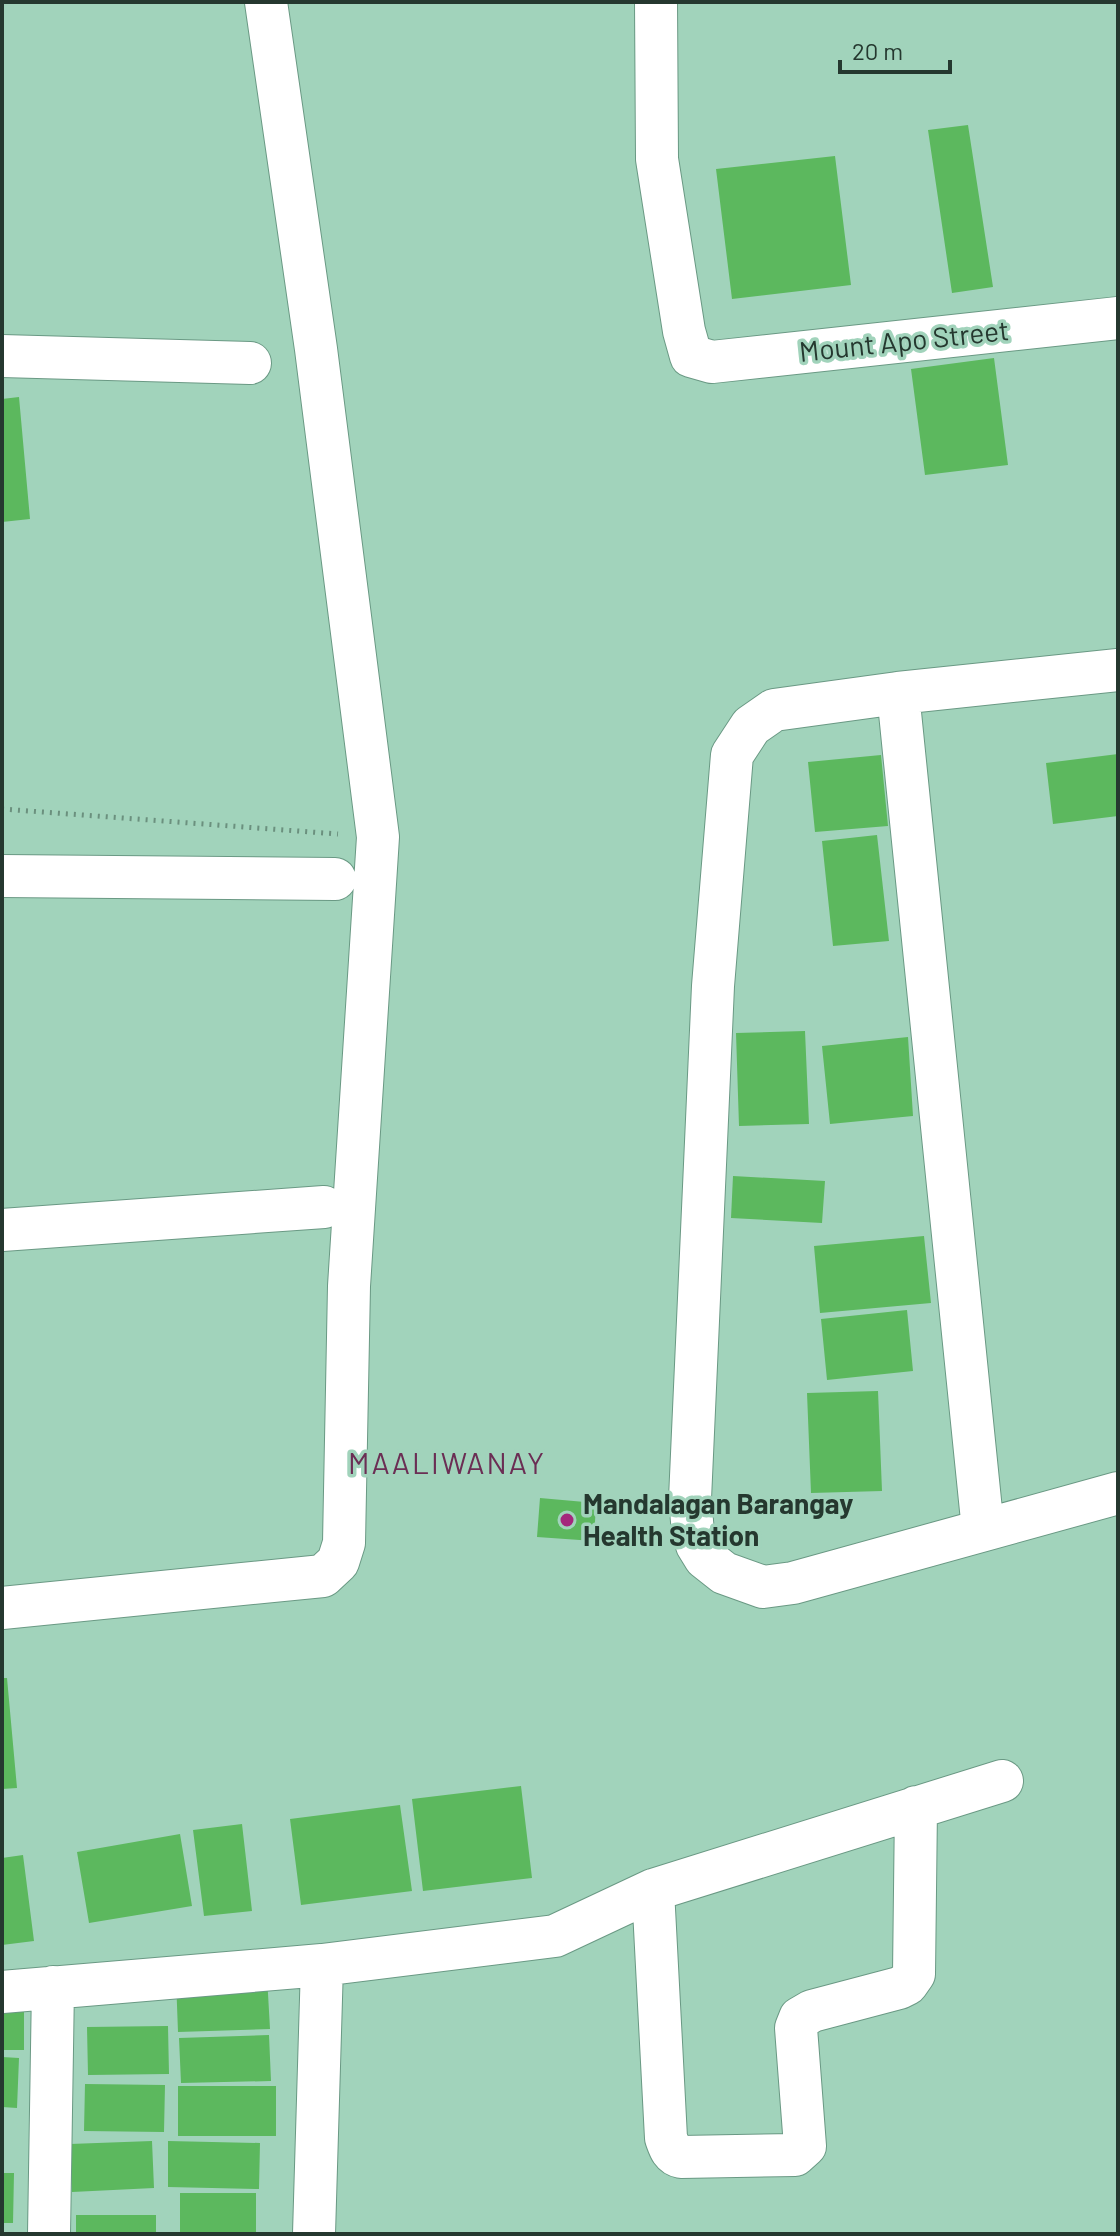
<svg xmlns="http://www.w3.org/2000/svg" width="1120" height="2236" font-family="Barlow,sans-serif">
<rect width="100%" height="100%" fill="#a1d3bb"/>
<path fill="#5cb85e" d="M968,125L993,287L952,293L928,130Z
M835,156L851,285L732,299L716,169Z
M994,358L1008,465L925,475L911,369Z
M19,397L30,519L2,522V399Z
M1118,754V816L1053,824L1046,763Z
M881,755L888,826L815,832L808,762Z
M877,835L889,941L833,946L822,841Z
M805,1031L809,1124L739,1126L736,1033Z
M908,1037L913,1116L830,1124L822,1046Z
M733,1176L825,1181L822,1223L731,1218Z
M924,1236L931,1303L820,1313L814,1246Z
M907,1310L913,1371L827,1380L821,1319Z
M878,1391L882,1491L811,1493L807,1393Z
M540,1498L596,1503L594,1541L537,1537Z
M2,1678H7L17,1788L2,1789Z
M521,1786L532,1878L423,1891L412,1799Z
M400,1805L412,1891L301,1905L290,1819Z
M242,1824L252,1911L204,1916L193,1830Z
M180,1834L192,1906L89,1923L77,1852Z
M23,1855L34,1941L2,1945V1858Z
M267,1976L270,2029L178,2032L176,1979Z
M2,2001L24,2002V2050H2Z
M168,2026L169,2074L88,2075L87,2027Z
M269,2035L271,2081L181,2083L179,2038Z
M2,2057L19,2058L17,2108L2,2107Z
M85,2084L165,2085L164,2132L84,2131Z
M178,2086H276V2136H178Z
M152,2141L154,2188L72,2192L70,2144Z
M168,2141L260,2143L259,2189L168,2187Z
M2,2173H14L13,2223H2Z
M180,2193H256V2234H180Z
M76,2215H156V2234H76Z"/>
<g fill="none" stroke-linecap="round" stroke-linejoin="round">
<defs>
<path id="minor" d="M656,2L657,159L684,331L691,356L712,362L1118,318
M2,356L250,363
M1118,670L898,693L774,710L751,726L732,755L713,986L690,1499L693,1532L697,1545L705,1558L724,1573L763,1587L793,1583L1118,1493
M898,693L983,1530
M2,876L335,879
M2,1230L324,1207
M2,1608L323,1576L338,1562L344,1543L349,1286L378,837L316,349L266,2
M653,1890L666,2138C669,2146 671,2155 681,2157L795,2155L805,2146L796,2028L800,2018L812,2011L899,1988L907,1984L914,1974L916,1807
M2,1992L322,1965L555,1936L653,1890L1002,1781
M49,2234L53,1987
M314,2234L322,1965"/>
</defs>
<use href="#minor" stroke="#6a9984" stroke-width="44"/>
<path stroke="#6b907e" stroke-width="5" stroke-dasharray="2 6" stroke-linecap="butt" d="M2,809L338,834"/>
<use href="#minor" stroke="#fff" stroke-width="42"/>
</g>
<circle fill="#a4287c" stroke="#a1d3bb" stroke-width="3" cx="567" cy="1520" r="8"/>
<g text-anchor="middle" stroke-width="7" stroke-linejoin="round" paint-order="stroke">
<g font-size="28" fill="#25382f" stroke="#a1d3bb">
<text transform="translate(904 341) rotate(-6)" y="10">Mount Apo Street</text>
</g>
<g font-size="28" font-weight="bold" fill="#25382f" stroke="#a1d3bb" text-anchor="start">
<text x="583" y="1514">Mandalagan Barangay<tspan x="583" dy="32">Health Station</tspan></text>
</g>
<g font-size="30" letter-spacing="2" fill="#6b2e54" stroke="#a1d3bb">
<text x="447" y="1474">MAALIWANAY</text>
</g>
</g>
<rect width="1120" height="2236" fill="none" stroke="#25382f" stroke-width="8"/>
<path d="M840 60v12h110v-12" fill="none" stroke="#25382f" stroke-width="4"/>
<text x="852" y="60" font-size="24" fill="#25382f" stroke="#a1d3bb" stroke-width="6" paint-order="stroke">20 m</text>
</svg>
